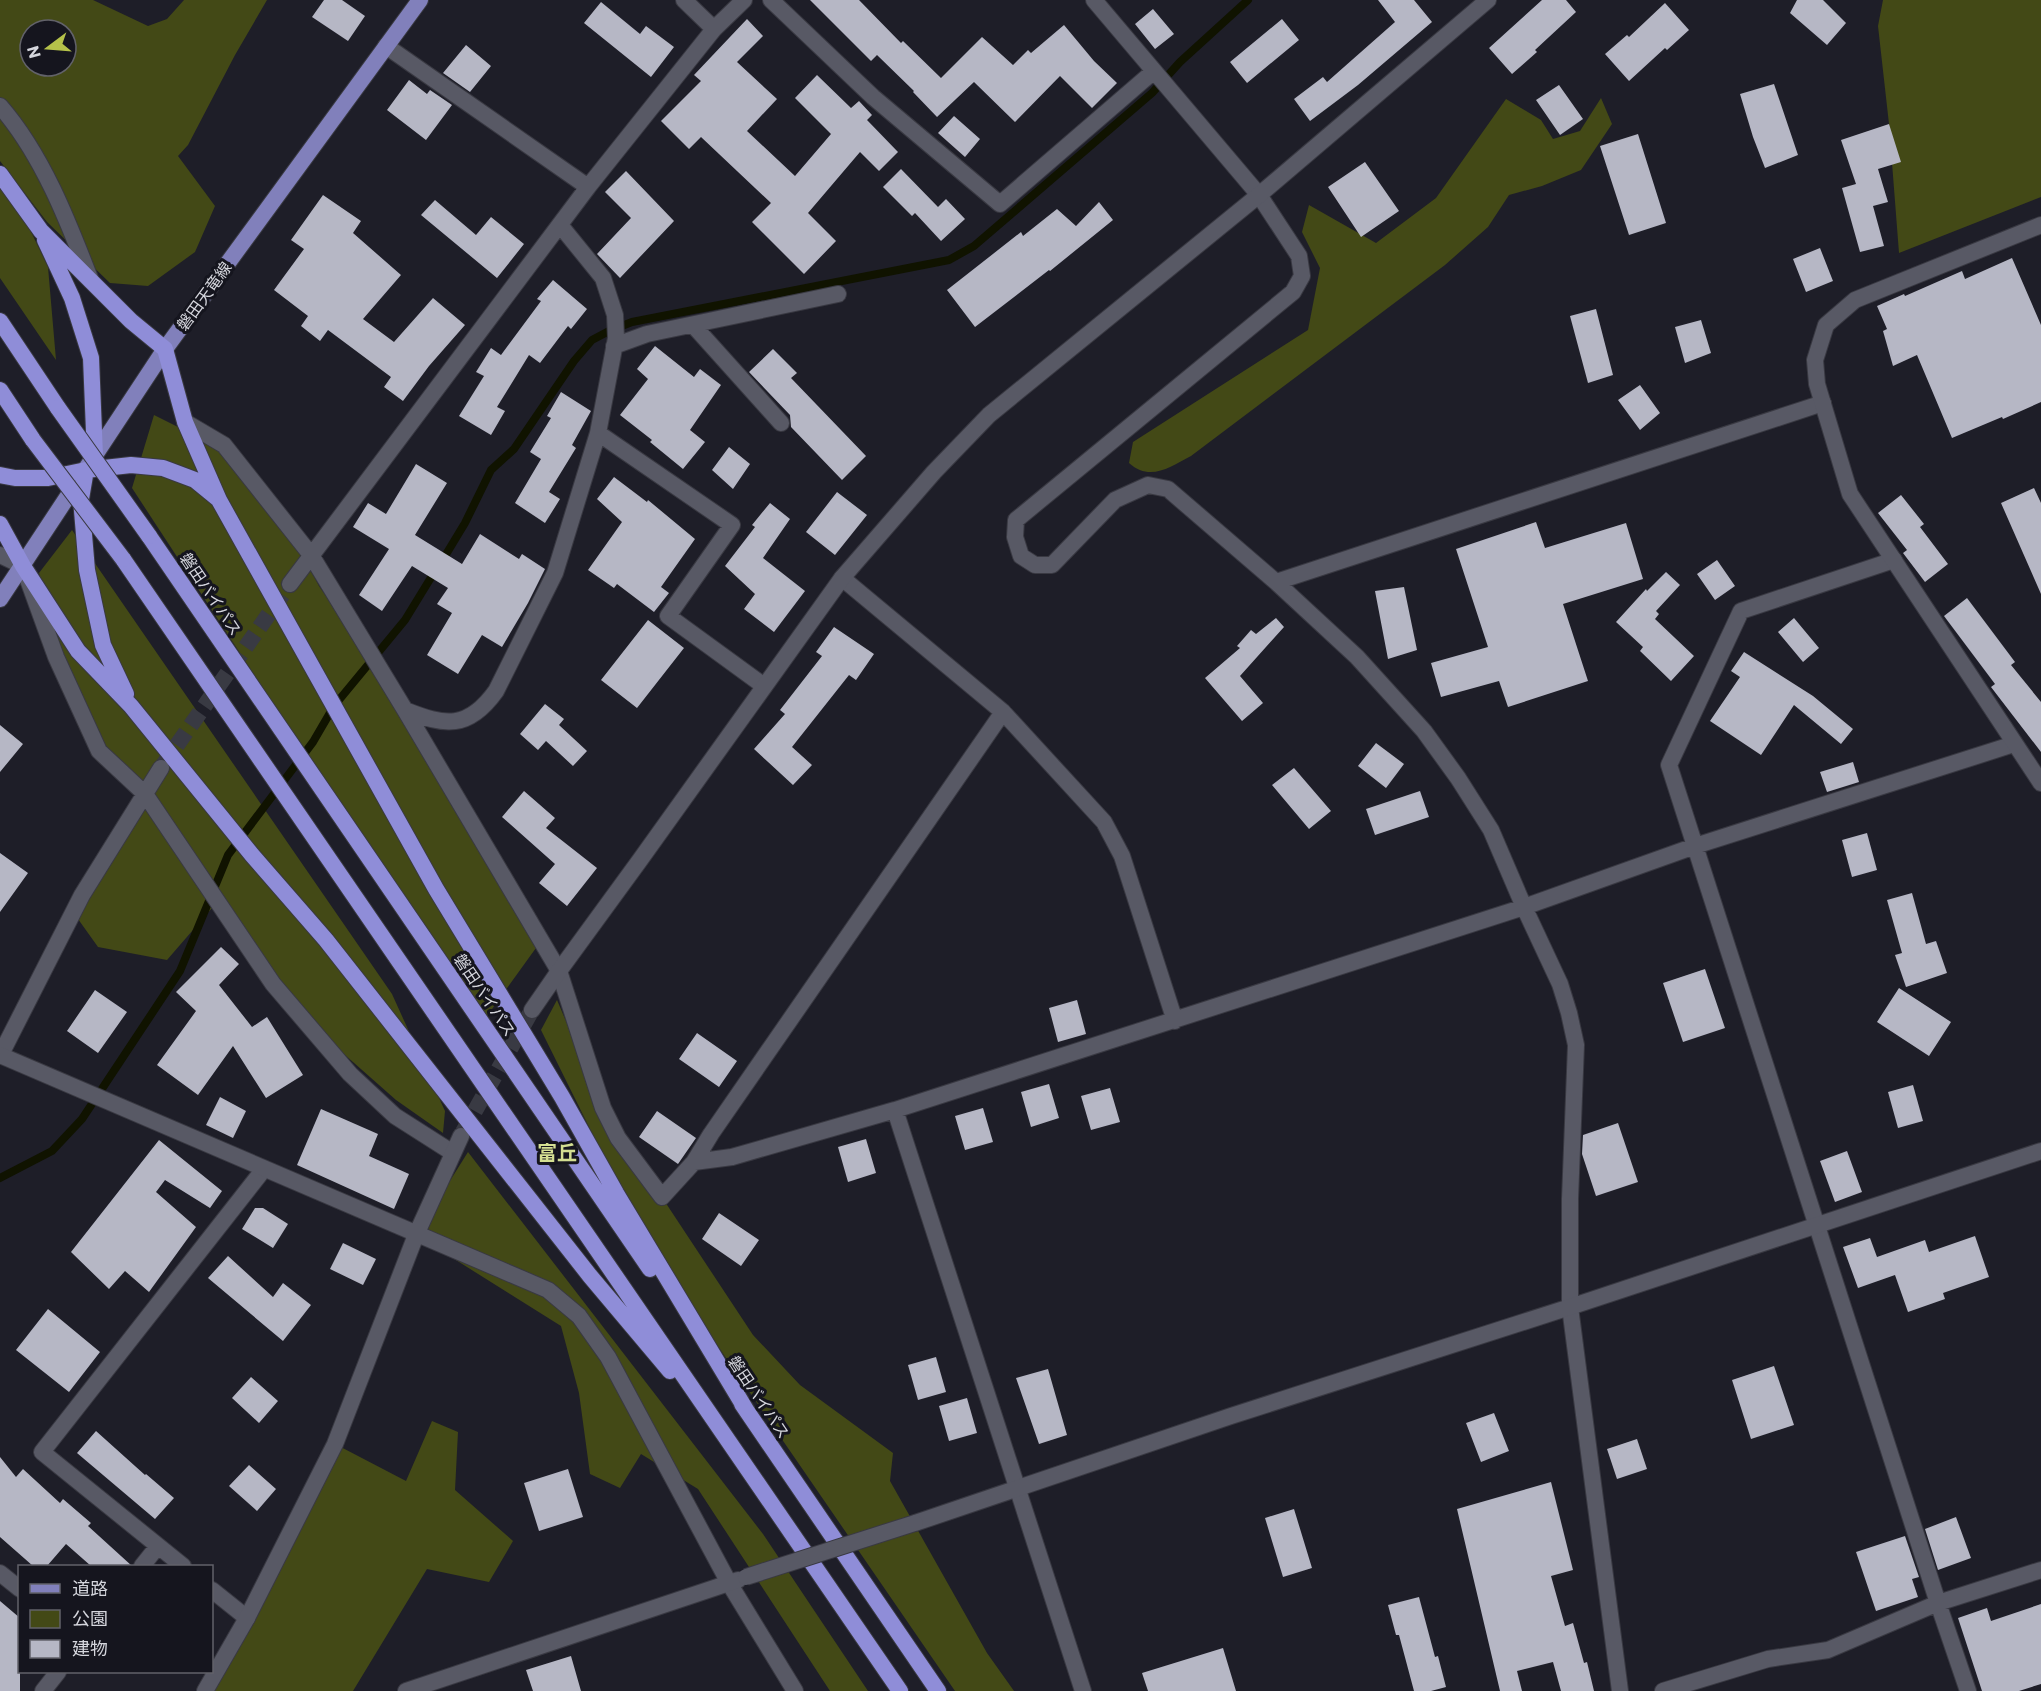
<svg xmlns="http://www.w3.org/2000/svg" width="2041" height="1691" font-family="Commissioner,'Noto Sans JP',sans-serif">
<rect width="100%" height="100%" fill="#1e1e28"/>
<path fill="#434916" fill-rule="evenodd" d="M0,0H93L148,26L167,19L184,0H267L235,55L188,145L178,156L215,206L195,252L148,286L110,283L47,222L0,161ZM30,30H66V66H30Z
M1883,0H2041V197L1899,253L1889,124L1878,26Z
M1601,98L1612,124L1581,170L1542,186L1509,195L1488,227L1445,265L1191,456C1170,467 1150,482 1129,463L1133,442L1308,330L1320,268L1302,232L1309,205L1376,243L1436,198L1506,99L1541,120L1553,139L1580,131Z
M0,176L10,188L48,267L56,360L0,278Z
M154,415L230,453L283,519L319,586L405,710L541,941L482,1023L132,488Z
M72,530L392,994L445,1111L443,1133L396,1100L302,1017L218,901L167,960L98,947L73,912L145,794L99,751L64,675L39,573Z
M557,1000L603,1108L753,1335L800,1385L893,1453L890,1481L987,1653L1014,1691H955L645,1240L541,1030Z
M468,1152L763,1534L868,1691H830L698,1489L641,1454L620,1488L590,1474L579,1393L561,1326L416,1235Z
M432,1421L458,1432L455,1490L513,1541L489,1582L427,1569L353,1691H205L335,1444L406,1481Z"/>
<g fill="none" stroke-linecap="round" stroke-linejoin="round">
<path stroke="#101300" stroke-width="8" d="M442,561L465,523L491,470L514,449L574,361L592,340L609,331L632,322L949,260L974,246L1152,93L1180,62L1248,0
M0,1178L52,1151L82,1119L180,971L228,855L313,742L334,706L405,620L435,571"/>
</g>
<path fill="#b6b7c5" d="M324,0H342L365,16L348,41L312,17Z
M810,0H859L901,43L903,41L941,78L982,37L1013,65L1028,50L1031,53L1064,25L1094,61L1117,83L1092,108L1060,76L1015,122L974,82L937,117L913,92L914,91L877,55L871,61Z
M1378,0H1414L1432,22L1358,85L1310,121L1294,99L1323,77L1327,82L1395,22Z
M1542,0H1566L1576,12L1535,50L1537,52L1512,74L1489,48Z
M1797,0H1823L1846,23L1827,45L1790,13Z
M601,2L640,34L646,26L674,47L651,77L584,23Z
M1665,3L1689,30L1667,50L1665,48L1629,81L1605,54L1627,35L1629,37Z
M1153,9L1174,34L1155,49L1135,24Z
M747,19L763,36L737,62L777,99L747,131L795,176L831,134L795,98L817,75L851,108L859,101L872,115L867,120L898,152L879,171L860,152L808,213L836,241L804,274L752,222L771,203L701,137L689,149L661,121L701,81L694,75Z
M1282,19L1299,40L1247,83L1230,62Z
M466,45L491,66L470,92L443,73Z
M409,80L427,94L430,90L452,105L426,140L387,110Z
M1774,84L1798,155L1765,168L1753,137L1740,94Z
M1559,85L1583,119L1560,135L1536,100Z
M954,116L980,139L965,157L938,133Z
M1889,124L1901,162L1878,169L1888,202L1873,206L1884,246L1860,252L1842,188L1856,184L1841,140Z
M1638,134L1666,223L1629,235L1600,146Z
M1365,162L1399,211L1361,237L1328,187Z
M901,169L938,207L946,199L965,219L941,241L915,213L912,216L883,187Z
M626,171L674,221L620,278L597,254L631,218L605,192Z
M323,195L361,221L353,233L401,275L363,319L394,342L433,298L465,325L429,366L403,401L384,387L391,377L328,330L320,341L301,326L308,316L274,290L304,249L291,240Z
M435,200L476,235L491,217L524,244L497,278L421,215Z
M1099,202L1113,220L1050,271L1049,270L975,327L947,290L1021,232L1023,236L1057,209L1076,226Z
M1820,248L1833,281L1806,292L1793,259Z
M2012,258L2041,325V402L2003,419L2002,417L1952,438L1917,355L1893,366L1883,331L1887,329L1877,306L1904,294L1905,296L1962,271L1965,279Z
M553,280L587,309L571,329L568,326L540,363L529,355L497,407L505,411L491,435L459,416L484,376L476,372L491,348L501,355L541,301L537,299Z
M1596,309L1613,375L1588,383L1570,316Z
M1701,320L1711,353L1685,363L1675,327Z
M655,346L694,377L700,369L721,385L690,430L705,442L683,469L650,442L652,440L620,415L648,379L637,369Z
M773,349L797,373L791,378L866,456L842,480L791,427L790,415L749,372Z
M1640,385L1660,413L1640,430L1618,400Z
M561,392L591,411L572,445L576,448L549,492L560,499L545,523L515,503L541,459L530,452L551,418L547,416Z
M729,447L750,464L733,489L712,470Z
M416,464L447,483L415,535L462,564L480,534L519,559L522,554L545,569L528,603L502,647L482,635L458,674L427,655L452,613L437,604L448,588L412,566L382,611L359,595L389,549L353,527L368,503L386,514Z
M614,477L647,502L648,500L695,539L661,587L669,593L654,612L617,584L614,588L588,570L622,522L597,499Z
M2034,488L2041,503V594L2001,503Z
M837,492L867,515L835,555L806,532Z
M1901,495L1924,524L1920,527L1948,564L1925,582L1903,553L1907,550L1878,513Z
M770,503L790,519L763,558L805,591L774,632L744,609L755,594L725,566L755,527L752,525Z
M1536,522L1545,548L1626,523L1643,579L1563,604L1588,681L1508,707L1499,681L1441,697L1431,663L1488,647L1456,549Z
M1717,560L1735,586L1715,600L1697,574Z
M1666,572L1680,585L1656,611L1659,614L1655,619L1694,656L1671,681L1640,651L1643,647L1616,622L1646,589L1647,591Z
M1404,587L1417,650L1388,659L1375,591Z
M1967,598L2015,662L2011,665L2041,702V752L1991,687L1995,684L1944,616Z
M1276,618L1284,627L1240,676L1263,703L1242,721L1205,678L1240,648L1237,646L1251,630L1256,634Z
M1794,618L1819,648L1803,662L1778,632Z
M648,620L684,648L637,708L601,680Z
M834,627L874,654L856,680L849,675L792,747L812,765L793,785L754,749L785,714L780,710L822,656L816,652Z
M1744,652L1813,696L1853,729L1841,744L1794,705L1761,755L1710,721L1740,677L1731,671Z
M545,704L564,719L559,725L587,751L573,766L546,741L538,750L520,734Z
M0,725L23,744L0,772Z
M1376,743L1404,764L1386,788L1358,766Z
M1853,762L1859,782L1827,792L1820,772Z
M1294,768L1331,811L1309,829L1272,785Z
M524,791L555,818L546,828L597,868L567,906L539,883L555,864L502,817Z
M1420,791L1429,817L1375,835L1366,809Z
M1867,833L1877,870L1852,877L1842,840Z
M0,853L28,873L0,912Z
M1912,893L1926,944L1936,941L1947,973L1906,987L1895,955L1902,953L1887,900Z
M221,947L239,964L219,985L252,1027L267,1017L303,1075L266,1098L233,1046L198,1095L157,1065L196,1011L176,992Z
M1705,969L1725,1028L1683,1042L1663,983Z
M1899,988L1951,1022L1929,1056L1877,1022Z
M95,990L127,1012L98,1053L67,1031Z
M1077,1000L1086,1034L1058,1042L1049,1008Z
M697,1033L737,1061L719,1087L679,1059Z
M1049,1084L1059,1118L1031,1127L1021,1092Z
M1913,1085L1923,1121L1898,1128L1888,1092Z
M1110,1088L1120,1122L1091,1130L1081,1096Z
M220,1097L246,1111L233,1138L206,1125Z
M983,1108L993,1142L965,1150L955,1116Z
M321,1109L378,1134L369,1156L409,1174L394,1209L297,1165Z
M657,1111L696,1138L678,1164L639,1137Z
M1618,1123L1638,1182L1596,1196L1582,1154L1583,1135Z
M866,1139L876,1173L848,1182L838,1147Z
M159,1140L222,1191L210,1208L165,1180L156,1192L196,1227L149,1292L125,1271L109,1289L71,1252Z
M1847,1151L1862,1192L1835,1202L1820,1161Z
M255,1208H263L288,1224L273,1248L242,1229Z
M719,1213L759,1240L741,1266L702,1239Z
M1975,1236L1989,1277L1943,1293L1945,1299L1908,1312L1895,1275L1858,1288L1843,1247L1870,1238L1877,1257L1925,1240L1929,1252Z
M343,1243L376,1259L363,1285L330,1269Z
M228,1256L273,1297L283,1283L311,1305L283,1341L208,1278Z
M48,1309L100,1352L69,1392L16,1350Z
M936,1357L946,1392L918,1400L908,1365Z
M1774,1366L1794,1425L1751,1439L1732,1380Z
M1048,1369L1067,1435L1039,1444L1016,1378Z
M251,1377L278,1401L259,1423L232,1398Z
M967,1398L977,1433L949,1441L939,1406Z
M1494,1413L1509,1451L1481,1462L1466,1423Z
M96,1431L145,1475L146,1474L174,1498L155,1519L77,1453Z
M1637,1439L1647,1469L1617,1479L1607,1449Z
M0,1457L16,1477L23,1469L60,1503L63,1499L91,1523L88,1526L132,1566H91L66,1544L47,1566H33L0,1537Z
M249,1465L276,1489L257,1511L229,1486Z
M568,1469L583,1517L539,1531L524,1483Z
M1551,1482L1573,1570L1551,1576L1565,1626L1573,1623L1584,1663L1587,1662L1594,1691H1561L1553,1662L1517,1671L1522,1691H1500L1457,1509Z
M1294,1509L1312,1568L1283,1577L1265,1518Z
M1956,1517L1971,1558L1938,1570L1925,1529Z
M1905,1536L1919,1577L1912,1579L1918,1597L1876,1611L1856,1552Z
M1419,1597L1435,1657L1438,1656L1446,1687L1431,1691H1414L1399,1635H1396L1388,1605Z
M0,1601L20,1618V1691H0Z
M2041,1604V1684L2019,1691H1982L1958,1618L1987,1608L1991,1621Z
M1223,1648L1236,1691H1148L1142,1673Z
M571,1656L581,1691H533L526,1670Z"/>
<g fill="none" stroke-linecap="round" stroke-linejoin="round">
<path stroke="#393a43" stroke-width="16" stroke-dasharray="16 8" stroke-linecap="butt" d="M163,765L290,584"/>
<path stroke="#393a43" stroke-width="16" stroke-dasharray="16 8" stroke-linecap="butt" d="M463,1132L532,1010"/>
<defs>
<path id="minor" d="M684,0L714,29
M771,0L873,97L1000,204L1154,71
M1094,0L1259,195L1299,256L1302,276L1293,292L1016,520L1015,537L1021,556L1035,565H1052L1115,500L1148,485L1168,489L1276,582L1357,657L1424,731L1458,778L1491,830L1524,907L1560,984L1569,1013L1576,1045L1570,1199V1307L1620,1691
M386,46L588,187
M0,106C42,154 68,221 91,281
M693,325L781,423
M614,346L647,334L838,294
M185,422L224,445L311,555L405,710L559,971L603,1108L618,1138L662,1197L694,1162L711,1134L1003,712
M598,433L732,525L668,616L764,686
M0,555L23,566L56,657L99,751L145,794L273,984L350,1074L395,1116L453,1153
M1894,560L1741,611L1669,765L1938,1603L1968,1691
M842,578L1003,712L1104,822L1122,856L1175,1021
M1276,582L1823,403
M290,584L588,187L714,29L744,0
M405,710C445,726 468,730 496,691L555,573L598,433L616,338L615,315L603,278L560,225
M0,1056L82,895L161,768
M895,1110L1083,1691
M694,1162L732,1157L895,1110L1524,907L1695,846L2014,744
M142,1566L158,1546
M183,1566L42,1452L264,1169
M0,1573L20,1589
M729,1583L795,1691
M212,1590L247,1618
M43,1691L58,1672
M1663,1691L1768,1659L1828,1650L1938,1603L2041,1570"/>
<path id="tertiary" d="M2041,225L1855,300L1826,325L1815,360L1817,384L1850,494L2041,783
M532,1010L559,971L640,860L842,578L934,472L989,415L1259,195L1488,0
M0,1055L548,1290L579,1316L608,1357L729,1583
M915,1523L1231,1416L1570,1307L2041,1151
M205,1691L247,1618L335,1444L416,1235L461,1136
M406,1691L738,1580"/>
<path id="primary" d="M0,599L165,349L420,0"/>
<path id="trunk" d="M0,174L41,231L131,321L165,349L185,422L219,500L436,889L562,1097L616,1193L748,1413
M45,240L72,298L91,358L95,456
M0,321L58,408
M0,390L33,440
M86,470L81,499L87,570L103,645L126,694
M0,475L15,478H48L86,470L131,465L163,468L195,480L217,498
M0,524L23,566L78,651L131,706L252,855L326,940L590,1276L670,1371
M149,536L650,1269
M123,559L900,1691
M742,1404L938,1691"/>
</defs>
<use href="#minor" stroke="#393942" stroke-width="18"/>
<use href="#tertiary" stroke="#393942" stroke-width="18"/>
<use href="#primary" stroke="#393942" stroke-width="18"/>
<use href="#trunk" stroke="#393942" stroke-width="18"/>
<use href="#minor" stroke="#585965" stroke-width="16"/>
<use href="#tertiary" stroke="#585965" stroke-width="16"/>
<use href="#primary" stroke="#8180bb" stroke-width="16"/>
<use href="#trunk" stroke="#8f8dd8" stroke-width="16"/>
<defs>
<path id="tertiary-bridge" d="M746,1577L915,1523"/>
<path id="trunk-bridge" d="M58,408L149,536
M33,440L123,559"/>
</defs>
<use href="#tertiary-bridge" stroke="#393942" stroke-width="18" stroke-linecap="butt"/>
<use href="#trunk-bridge" stroke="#393942" stroke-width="18" stroke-linecap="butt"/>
<use href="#tertiary-bridge" stroke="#585965" stroke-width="16"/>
<use href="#trunk-bridge" stroke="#8f8dd8" stroke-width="16"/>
</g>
<g text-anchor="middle" stroke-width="6" stroke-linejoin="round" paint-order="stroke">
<g font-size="16" fill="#d5d6dd" stroke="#15151e">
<text transform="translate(204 296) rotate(-54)" y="6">磐田天竜線</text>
<text transform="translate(211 594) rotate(56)" y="6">磐田バイパス</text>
<text transform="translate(485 995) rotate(56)" y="6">磐田バイパス</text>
<text transform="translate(759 1397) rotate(56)" y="6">磐田バイパス</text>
</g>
<g font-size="20" font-weight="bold" fill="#d4df92" stroke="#15151e">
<text x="557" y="1160">富丘</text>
</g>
</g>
<rect x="18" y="1565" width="195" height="108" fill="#15151e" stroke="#62626a" stroke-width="1.5"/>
<rect x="30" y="1584" width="30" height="9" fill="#8180bb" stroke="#62626a" stroke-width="1.5"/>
<text x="72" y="1595" font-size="18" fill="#d5d6dd">道路</text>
<rect x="30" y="1610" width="30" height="18" fill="#434916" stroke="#62626a" stroke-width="1.5"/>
<text x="72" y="1625" font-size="18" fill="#d5d6dd">公園</text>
<rect x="30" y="1640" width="30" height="18" fill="#b6b7c5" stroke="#62626a" stroke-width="1.5"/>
<text x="72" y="1655" font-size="18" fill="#d5d6dd">建物</text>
<g transform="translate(48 48) rotate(254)"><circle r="28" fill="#15151e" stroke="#62626a" stroke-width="1.5"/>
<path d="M0-4.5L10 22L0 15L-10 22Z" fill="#b5c24a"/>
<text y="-9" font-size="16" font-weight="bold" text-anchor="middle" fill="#d5d6dd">N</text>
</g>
</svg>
